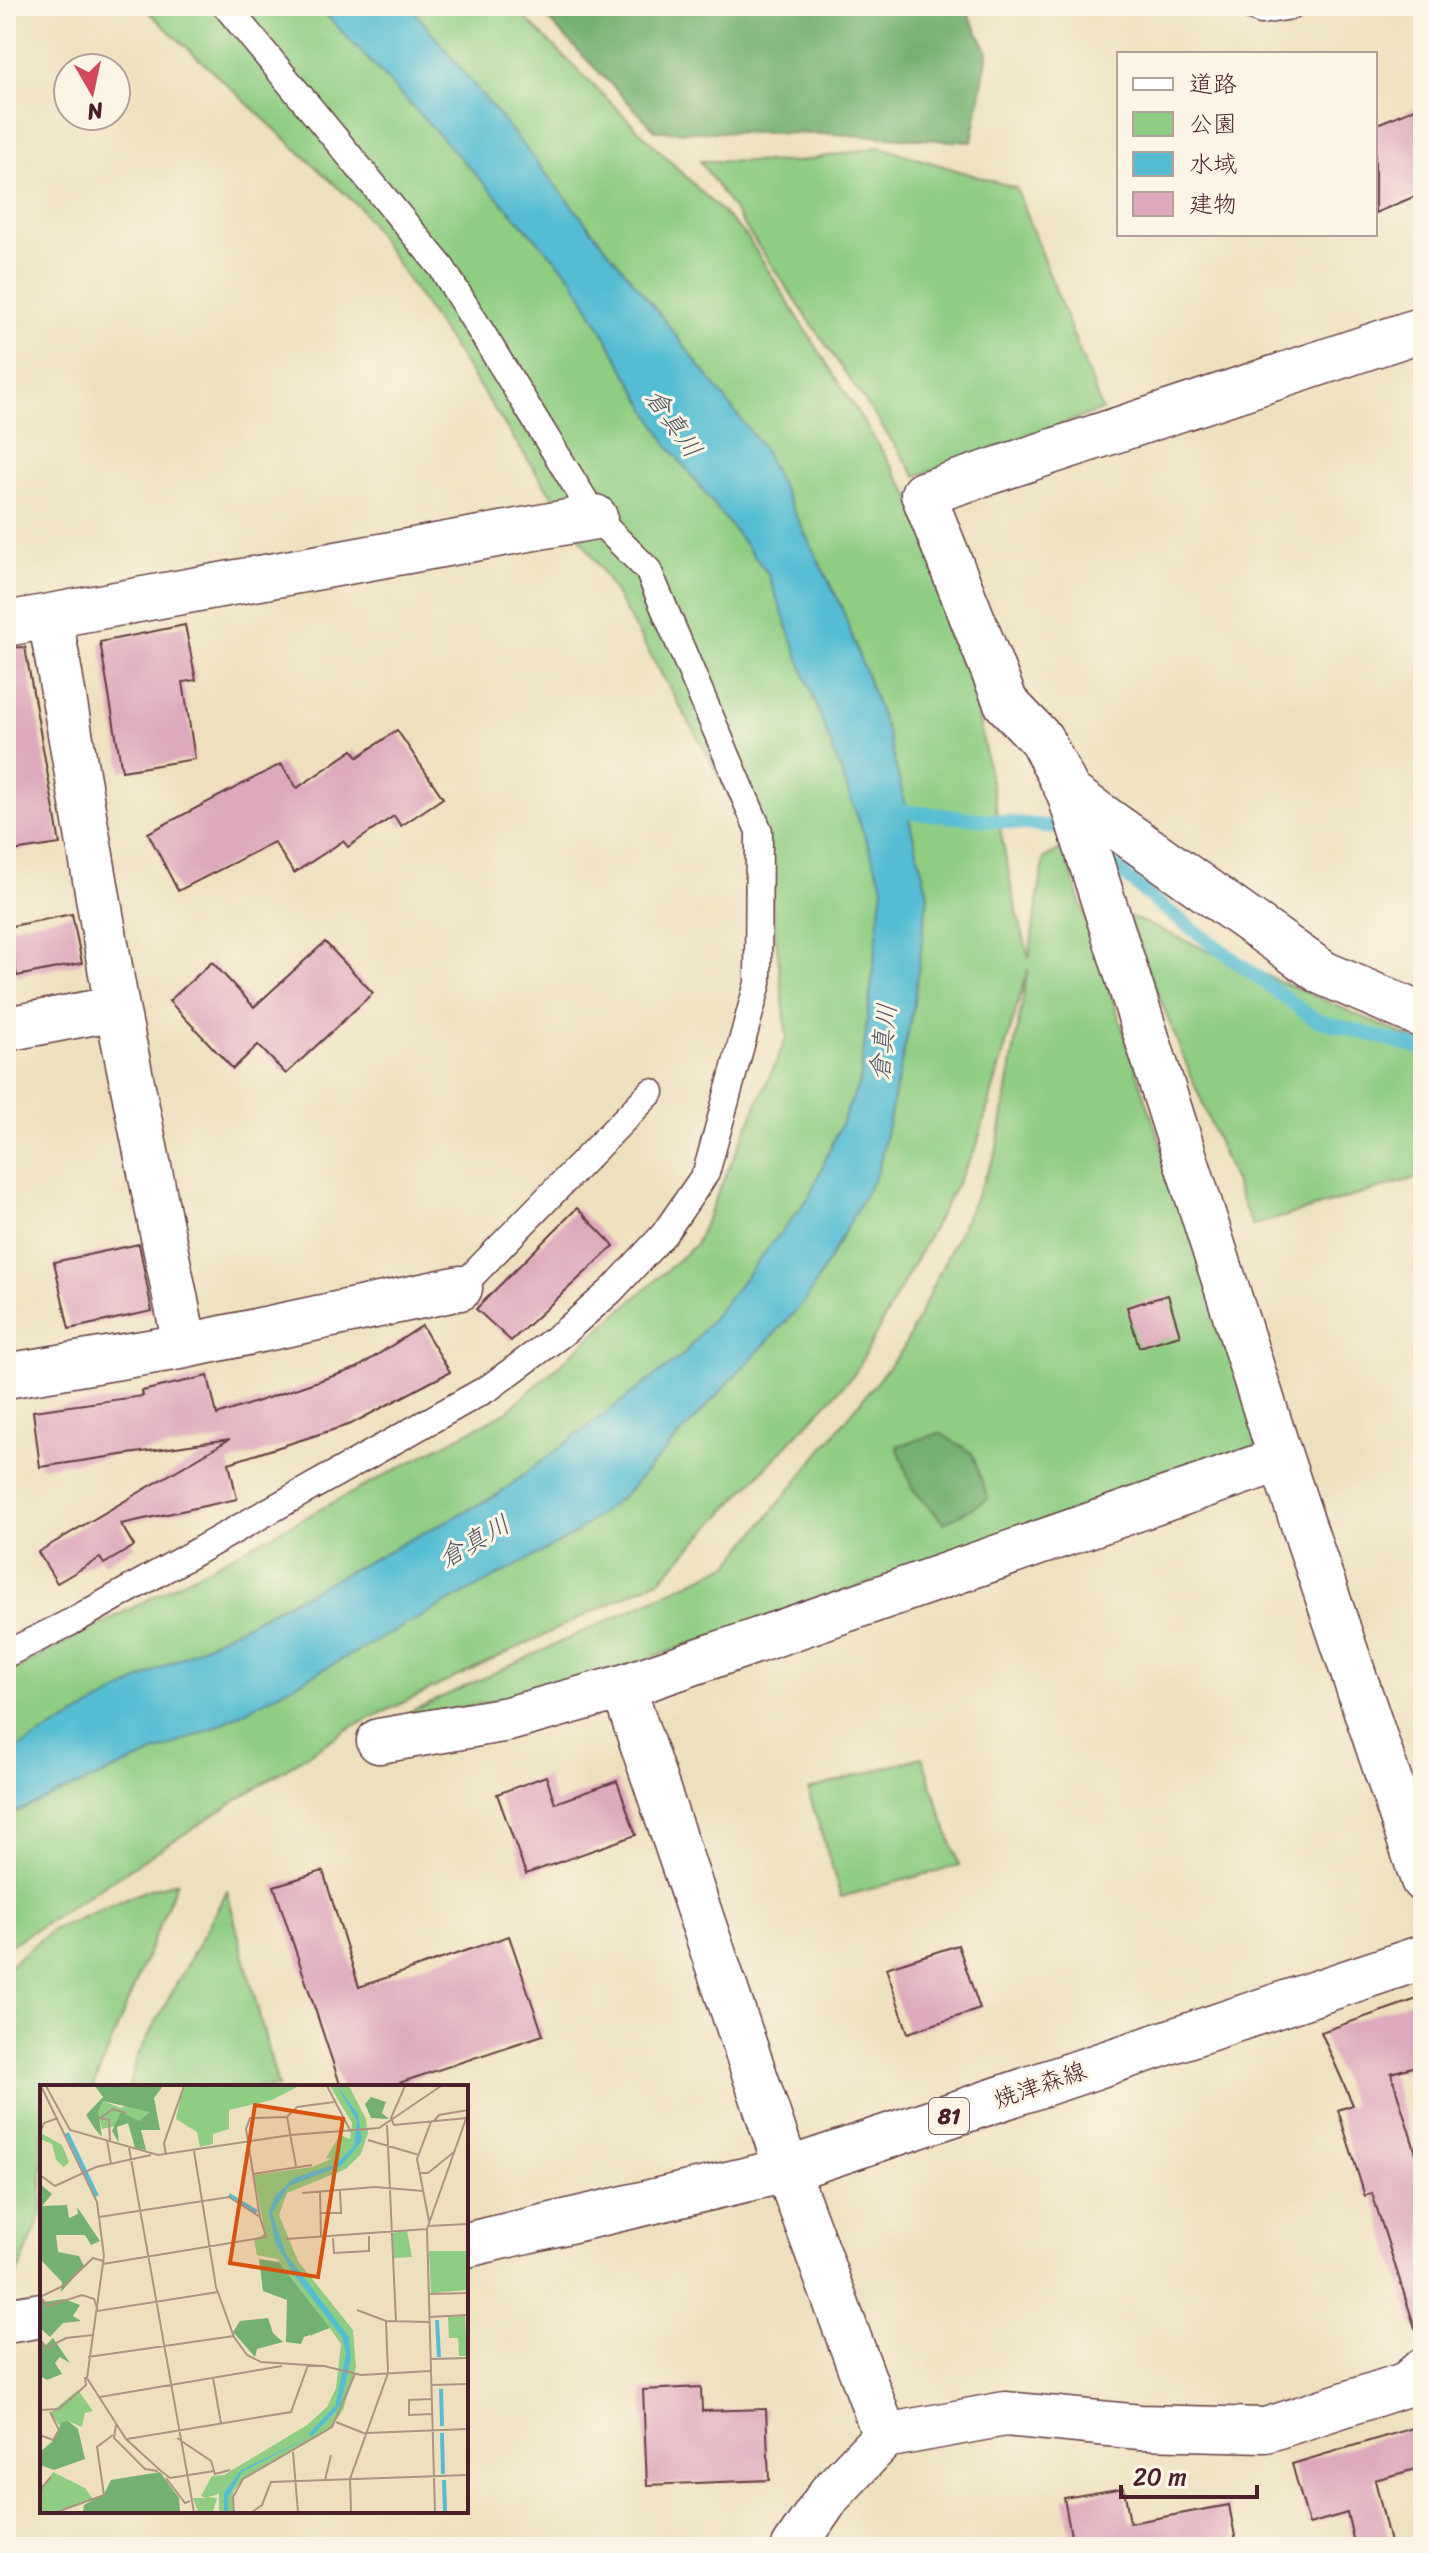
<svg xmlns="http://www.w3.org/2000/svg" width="1429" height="2553" font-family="Sriracha,'Klee One',sans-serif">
<rect width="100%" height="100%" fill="#fcf5e5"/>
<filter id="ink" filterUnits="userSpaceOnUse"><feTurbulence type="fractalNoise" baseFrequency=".0125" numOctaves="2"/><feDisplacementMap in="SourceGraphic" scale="16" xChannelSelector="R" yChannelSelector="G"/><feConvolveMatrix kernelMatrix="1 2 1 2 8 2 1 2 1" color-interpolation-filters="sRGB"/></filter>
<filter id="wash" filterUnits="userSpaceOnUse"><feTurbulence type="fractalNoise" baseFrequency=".006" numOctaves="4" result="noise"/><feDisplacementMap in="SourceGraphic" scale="32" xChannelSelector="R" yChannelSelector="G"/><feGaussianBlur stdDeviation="1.8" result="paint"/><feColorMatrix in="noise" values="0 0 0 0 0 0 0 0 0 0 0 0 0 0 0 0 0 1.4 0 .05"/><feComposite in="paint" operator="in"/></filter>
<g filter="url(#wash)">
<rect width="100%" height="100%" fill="#eee0be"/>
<path fill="#8fcd83" stroke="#6c7657" stroke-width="2" d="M142,6H513L747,237L947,554L1013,896L1029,957L1044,858L1063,848L1261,1448L566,1687L388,1722L730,1564L903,1349L996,1154L1028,969L976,1148L855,1373L661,1579L348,1729L6,1948V1674L506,1412L695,1245L787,1037L769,874L709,757L601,569L359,207Z
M880,147L1016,188L1102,410L916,476L700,161L795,162Z
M1126,915L1423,1043V1176L1252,1226Z
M922,1757L959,1865L841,1897L808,1790Z
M177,1882L93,2087H42V2214L13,2284L6,2286V1968L52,1930L147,1890Z
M227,1891L278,2087H129L137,2057Z"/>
<path fill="#73b071" stroke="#5e684e" stroke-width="2" d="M535,6H964L988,52L972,142L832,134L656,131Z
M940,1433L972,1453L988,1499L944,1523L912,1488L897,1446Z"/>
<path fill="#55bdd3" stroke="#506e7f" stroke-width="2" d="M318,6H410L655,308L762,447L841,606L887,732L928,894L913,1009L878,1171L807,1299L625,1494L572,1536L218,1726L6,1816V1755L163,1667L497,1495L683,1355L809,1197L860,1081L883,886L768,574L667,444L571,276Z"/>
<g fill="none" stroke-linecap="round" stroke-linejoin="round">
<path stroke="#55bdd3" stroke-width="14" d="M891,810L1073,829
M1103,856L1156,902L1314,1019L1423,1049"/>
</g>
<g id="blocks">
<path fill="#dea9bc" d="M1423,105V193L1375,213V125Z
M185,625L196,680L183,682L195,759L122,771L100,642Z
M25,647L60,844L6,852V648Z
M397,730L443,798L401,826L394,816L348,847L343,841L294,873L274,842L178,891L148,833L281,764L297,788L353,750L358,757Z
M72,914L82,963L17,976L7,927Z
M325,942L373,993L286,1074L258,1045L233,1069L169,1001L212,962L254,1007Z
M577,1208L614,1246L511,1341L476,1309Z
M139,1244L152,1311L69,1329L54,1262Z
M1168,1295L1180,1335L1139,1347L1127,1307Z
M422,1326L450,1372L351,1424L229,1463L237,1499L121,1524L134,1546L104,1564L100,1558L57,1583L38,1552L230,1439L40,1467L33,1411L143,1396L142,1391L208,1376L217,1415L357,1368Z
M546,1776L555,1803L617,1781L636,1835L526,1874L497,1794Z
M323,1871L359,1987L509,1936L543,2035L387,2087H341L274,1886Z
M958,1945L980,2009L908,2033L886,1968Z
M1423,1997V2064L1391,2073L1423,2176V2326L1415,2328L1372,2193L1365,2196L1338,2110L1353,2105L1321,2032Z
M701,2387L702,2411L766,2409L769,2480L647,2485L643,2390Z
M1423,2425V2467L1375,2480L1391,2547H1355L1347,2513L1309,2524L1292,2464Z
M1124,2488L1130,2523L1229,2505L1237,2547H1073L1064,2498Z"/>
</g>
</g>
<g filter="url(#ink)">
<use href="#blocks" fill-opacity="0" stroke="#633c41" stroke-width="2"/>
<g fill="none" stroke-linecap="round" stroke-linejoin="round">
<defs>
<path id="lane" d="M1249,6L1261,11L1292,6
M460,1288L651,1092
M6,1654L71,1622L490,1387L563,1333L612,1290L664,1234L706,1173L758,983L759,831L648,570L595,517L442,268L226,6"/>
<path id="street" d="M1423,329L923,494L1006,703L1041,739L1069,793L1323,973L1423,1016
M50,616L117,1008L185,1346
M6,624L595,517
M1069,793L1281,1459L1423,1880
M6,1029L117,1008
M6,1376L185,1346L460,1288
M623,1687L787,2170L885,2436
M379,1741L508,1719L623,1687L1281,1459
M794,2547L830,2494L885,2436L1005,2414L1140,2427L1266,2430L1407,2384L1423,2370"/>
<path id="primary" d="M466,2245L787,2170L1423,1957
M6,2321L42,2315"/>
</defs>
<use href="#lane" stroke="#633c41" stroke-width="29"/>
<use href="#street" stroke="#633c41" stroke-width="47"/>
<use href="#primary" stroke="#633c41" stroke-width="47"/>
<use href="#lane" stroke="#fff" stroke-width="26"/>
<use href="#street" stroke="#fff" stroke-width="44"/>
<use href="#primary" stroke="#fff" stroke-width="44"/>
</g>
</g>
<g text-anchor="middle" stroke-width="6" stroke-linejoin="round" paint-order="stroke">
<rect fill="#fcf5e5" stroke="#7f5f63" stroke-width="2" x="929" y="2098" width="40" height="36" rx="6"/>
<g font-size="22" font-weight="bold" fill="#4a1f2b">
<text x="949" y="2124">81</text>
</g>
<g font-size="24" fill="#4a1f2b" stroke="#fcf5e5">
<text transform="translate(1040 2085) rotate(-19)" y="8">焼津森線</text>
</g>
<g font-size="26" font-style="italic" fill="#4e5666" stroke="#fcf5e5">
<text transform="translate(674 423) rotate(55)" y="9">倉真川</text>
<text transform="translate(883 1042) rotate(-84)" y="9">倉真川</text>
<text transform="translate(474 1541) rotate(-30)" y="9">倉真川</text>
</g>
</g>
<g transform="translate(40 2085)">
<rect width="428" height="428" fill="#eee0be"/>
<path d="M143,1L242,2L259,1L232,15L189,25V44L173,49V59L160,62L157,47L136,34ZM290,1H309L326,34L328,48L321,69L306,84L247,108L239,130L258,176L313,245L316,282L303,325L290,344L203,394L193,407V427H179V409L168,412L177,413L173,427H158L153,413H166L161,411L172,391L184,390L267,340L287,322L296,303L301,259L287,239L288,243L271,251L265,233L280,230L237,174L217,170L214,156L225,148L214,90L272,82L291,74L286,73L300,50L310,54L312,38ZM63,16L81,23L89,19L111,27L99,36L62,44L57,25ZM1,48L22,60L29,77L24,82L16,75L12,59L0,54ZM367,146L372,172L353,173L352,148ZM389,166H428V205L391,208ZM425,231L427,271H419L418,253H409L408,232ZM38,305L53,326L45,328L42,342L28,336L20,341L10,328ZM13,387L45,403L53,414L17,427H0L1,405Z" fill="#8fcd83"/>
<path d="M55,1H123L114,13L120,45H101L106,65L95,63L88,38L77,42L79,58L72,46L81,27L99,36L110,27L63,16L58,26L62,52L55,44L46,30L63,12ZM331,12L346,17L342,28L349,34L331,33L325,19ZM0,99L12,109L2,121L27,120L29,133L38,129L37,122L60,156L51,160L45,150H16L18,167L39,171L44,181L21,207L22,197L0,174ZM219,174L239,177L290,243L264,252L261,259L246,257L247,215L223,206ZM0,210L4,217L24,214L40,220L33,231L41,236L23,238L10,252L0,243ZM228,233L233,248L243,257L217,264L215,272L193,247L200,236ZM13,253L30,278L20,272L15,278L22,289L7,295L0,291V257L6,260ZM28,336L38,344L45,374L14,385L0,380V367L13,356L22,337ZM120,387L139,413L140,427H43L44,420L64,409L71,395Z" fill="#73b071"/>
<path d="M297,1L318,29L322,56L301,81L249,101L232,128L246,169L309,252L311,273L301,318L294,328L306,268L302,252L253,188L235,157L229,127L235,111L254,93L296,79L314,61L317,36ZM275,349L202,387L188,412V427H184V408L201,385Z" fill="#55bdd3"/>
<path fill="none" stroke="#55bdd3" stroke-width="4" d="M27,48L57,111M189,110L217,127M397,235L399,272M401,304L402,341M402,348L403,389M270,350L296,323M404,395L405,427"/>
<path fill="none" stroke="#ac9383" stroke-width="2" d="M1,1L57,117L64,171L47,293L86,354L121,386L130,393L174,386M6,1L30,45L118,70L251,50L339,43L401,1M287,1L311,47M365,1L351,33L354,40L427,33M247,32L256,81M394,36L399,30L428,25M347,40L356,237M0,48L4,38L18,33M67,55L71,79M328,55L379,70M70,56L69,35L60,33L73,24L86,28M89,63L154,427M154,66L176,202L194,252L207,270L221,277L284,281L321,290L390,286M126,70L124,58L144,1M379,88H388L414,67M213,89L272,80M0,90L15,101L56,82L111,70M280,107L281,153M262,108L335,102L383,106M281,128H301L300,106M59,132L189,112L220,132L226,152L63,179M220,132L206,44L210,33L247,32L257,22L294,17M389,136L377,74L391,37M388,141L428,139M293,153L294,168L329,166V151M246,154L387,144M388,209L428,208M0,212L8,221L42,210L54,214L58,226L178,207M0,212L25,200L53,173L63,176M317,225L346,236L389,237M389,232L428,230M1,256L7,263L26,253L53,250M48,272L194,251M390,274L428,273M173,293L181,338M391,300L428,299M60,312L242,281M391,314L369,315V330L392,329M0,325L19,324L46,300L45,292M296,337L326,349M76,340L74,353L105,384L118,386M327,348L428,344M0,350L13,355L19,345L10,327M137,353L171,376L175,389L190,385M87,354L251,327L268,280M253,367L258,427M126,393L145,418L150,416M285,395L291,370M0,416L2,402L11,392M17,427L64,410L57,362L73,350M194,427L193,412L203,394L292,342L315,289M212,427L222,420L231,397L428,390M311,427L310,394L348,288L346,236M395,427L387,144L428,28"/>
<path fill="#d8530f" fill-opacity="0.15" stroke="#d8530f" stroke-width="4" d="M215,20L303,34L278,192L190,178Z"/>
<rect width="428" height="428" fill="none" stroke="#4a1f2b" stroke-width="4"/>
</g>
<rect width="1429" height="2553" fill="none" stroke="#fcf5e5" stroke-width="32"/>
<rect x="1117" y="52" width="260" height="184" fill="#fcf5e5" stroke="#b59f9b" stroke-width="2"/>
<rect x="1133" y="78" width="40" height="12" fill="#ffffff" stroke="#b59f9b" stroke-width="2"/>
<text x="1189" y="92" font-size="24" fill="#4a1f2b">道路</text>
<rect x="1133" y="112" width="40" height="24" fill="#8fcd83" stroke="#b59f9b" stroke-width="2"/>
<text x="1189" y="132" font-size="24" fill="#4a1f2b">公園</text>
<rect x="1133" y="152" width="40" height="24" fill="#55bdd3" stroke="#b59f9b" stroke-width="2"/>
<text x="1189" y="172" font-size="24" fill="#4a1f2b">水域</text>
<rect x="1133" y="192" width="40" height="24" fill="#dea9bc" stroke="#b59f9b" stroke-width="2"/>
<text x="1189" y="212" font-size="24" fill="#4a1f2b">建物</text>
<g transform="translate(92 92) rotate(171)"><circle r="38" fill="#fcf5e5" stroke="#b59f9b" stroke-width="2"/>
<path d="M0-6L14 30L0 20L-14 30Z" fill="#d1495b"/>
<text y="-12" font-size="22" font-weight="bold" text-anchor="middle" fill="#4a1f2b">N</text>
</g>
<path d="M1121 2485v12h136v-12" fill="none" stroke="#4a1f2b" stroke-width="4"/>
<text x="1133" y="2485" font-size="24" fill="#4a1f2b" stroke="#fcf5e5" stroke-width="6" paint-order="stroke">20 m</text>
</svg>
